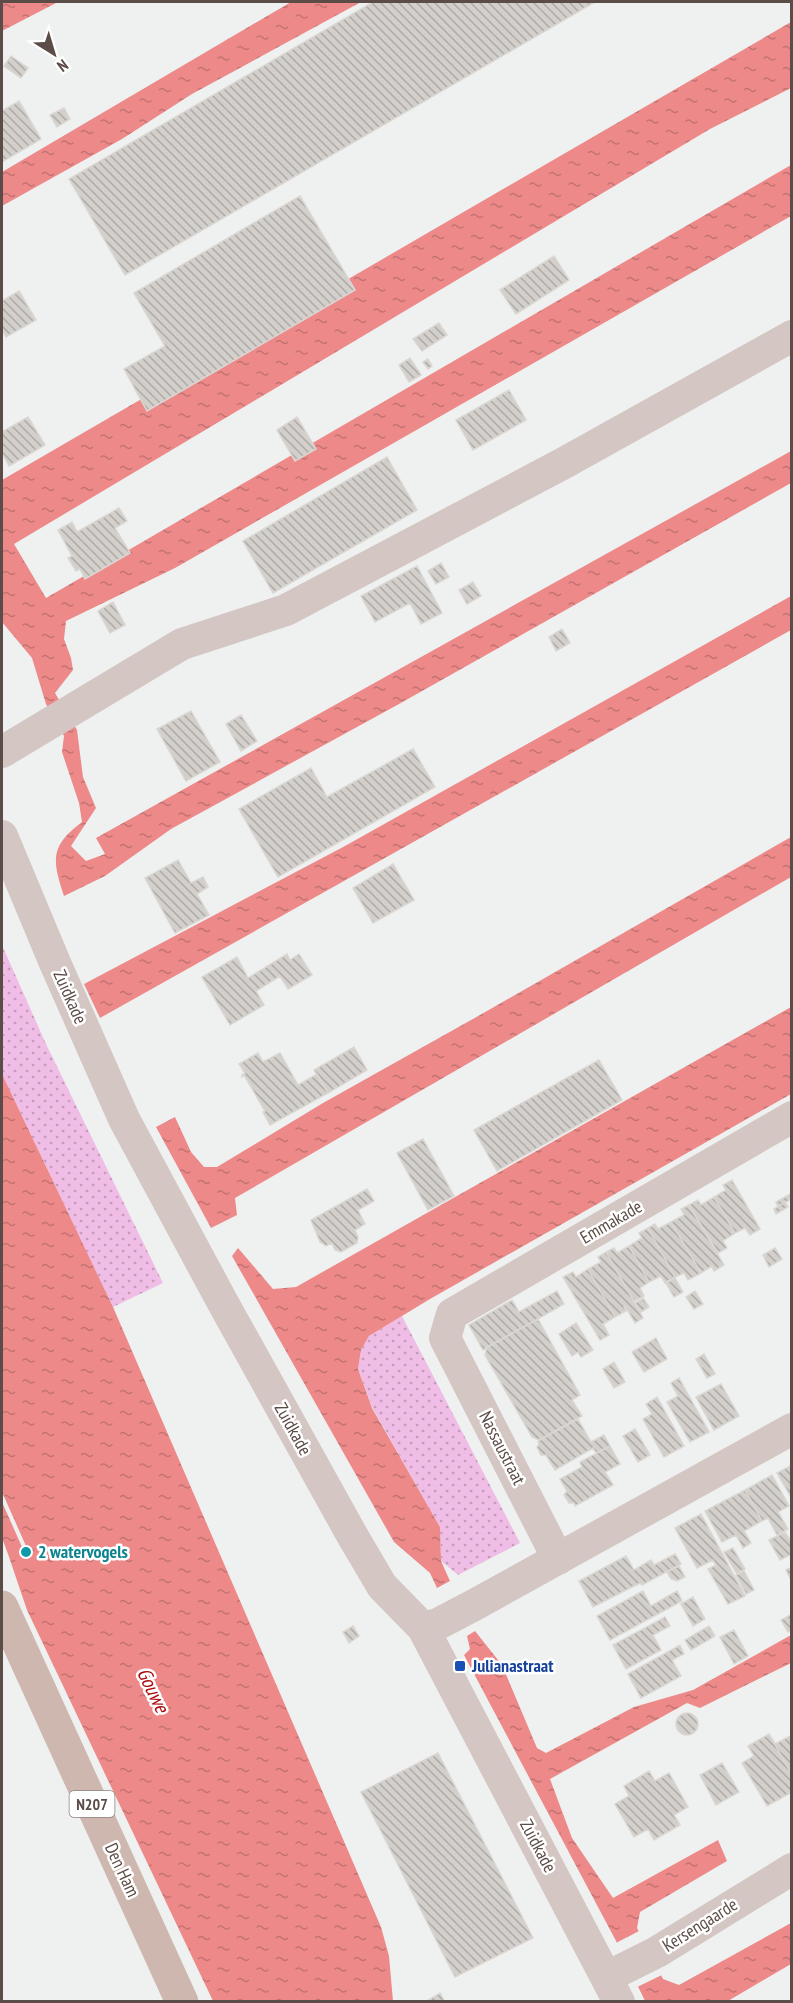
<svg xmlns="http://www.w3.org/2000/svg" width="793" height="2003" font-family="'PT Sans Narrow',sans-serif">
<defs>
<pattern id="grass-dots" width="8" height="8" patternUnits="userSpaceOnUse" patternTransform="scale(1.5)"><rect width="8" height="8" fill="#efbde6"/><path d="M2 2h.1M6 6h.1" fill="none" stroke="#c59cbc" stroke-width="1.8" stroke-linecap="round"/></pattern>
<pattern id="water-ripples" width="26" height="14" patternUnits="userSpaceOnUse" patternTransform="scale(1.5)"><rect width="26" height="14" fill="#ed8989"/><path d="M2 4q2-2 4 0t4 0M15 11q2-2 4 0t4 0" fill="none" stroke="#c37272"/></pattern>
<pattern id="building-back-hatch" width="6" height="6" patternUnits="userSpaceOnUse" patternTransform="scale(1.5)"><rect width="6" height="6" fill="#d3cfcb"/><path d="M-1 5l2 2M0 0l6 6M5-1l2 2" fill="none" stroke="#aeaaa7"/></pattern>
</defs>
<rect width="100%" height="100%" fill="#eff1f1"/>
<path fill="url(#grass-dots)" d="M2,945L46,1044L163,1283L113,1307L2,1074Z
M402,1316L520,1543L458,1575L441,1561L440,1527L372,1407L358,1369L361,1350L369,1336Z"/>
<path fill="url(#water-ripples)" d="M2,2H58L2,31Z
M291,2H361L192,94L122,139L2,206V172Z
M791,22V88L710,129L14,544L46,598L791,165V216L175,568L66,621L64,639L71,658L73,670L55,693L77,730L83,777L96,808L71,846L86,861L105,854L96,838L791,451V483L399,704L171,829L105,876L64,896C52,860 50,846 82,822L79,803L62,752L64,736L46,704L32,658L2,622V480Z
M791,596V630L100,1018L84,984L345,846Z
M791,837V877L235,1198L237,1215L211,1228L156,1127L175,1117L191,1152L204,1167H217L323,1103L480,1015Z
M791,1007V1094L430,1299L369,1336L361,1350L358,1369L372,1408L440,1527L441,1561L450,1581L437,1588L430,1573L394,1542L232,1256L238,1248L273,1289L296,1287Z
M2,1074L113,1307L381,1927L389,1956L393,2001H213L27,1610L8,1554L2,1538V1502L22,1547L26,1546L2,1492Z
M475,1631L502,1665L537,1748L546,1753L634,1707L693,1690L791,1635V1663L700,1708L687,1703L550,1779L572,1838L613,1898L718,1840L727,1861L640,1912L637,1928L663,1979L679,1985L791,1923V1964L728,2001H645L615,1939L464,1655L470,1649L467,1636Z"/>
<path fill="#eff1f1" d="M641,1930L664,1974L635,1988L614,1944Z"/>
<path fill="url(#building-back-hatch)" stroke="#dad7d3" stroke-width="1.5" d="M373,2H595L125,275L69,179Z
M11,56L28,68L21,78L4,66Z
M19,101L41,139L2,162V111Z
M64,108L70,119L57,127L50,115Z
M300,196L355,290L147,411L124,369L165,346L134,293Z
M554,256L569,280L516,314L500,290Z
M19,291L36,320L6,337L2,329V301Z
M439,323L447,335L422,351L413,339Z
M410,358L421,375L409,382L399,365Z
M428,359L432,366L428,369L423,362Z
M509,390L526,420L473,450L456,420Z
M28,417L45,445L9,466L2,453V432Z
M297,417L316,449L295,461L277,430Z
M387,457L417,510L273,593L243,541Z
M119,508L127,521L115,528L130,553L85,579L80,569L76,571L68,558L72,556L58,530L72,522L77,532Z
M441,563L449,577L436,584L428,571Z
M417,566L442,613L421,624L410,603L375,622L361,596Z
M473,582L481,596L467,604L459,590Z
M113,602L125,625L110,633L98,611Z
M562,629L570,643L556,651L549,637Z
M191,711L220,762L186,781L157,729Z
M241,715L257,741L241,751L226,724Z
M413,749L435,787L278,877L239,809L311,768L327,797Z
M178,860L191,883L203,877L208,887L197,894L209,915L175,933L145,878Z
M393,864L414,900L373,923L353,888Z
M287,954L290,960L299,954L312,975L288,989L280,976L256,991L264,1005L230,1025L202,977L237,957L248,978Z
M354,1047L367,1070L328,1093L314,1070Z
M258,1053L263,1062L280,1053L298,1085L317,1074L328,1093L270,1125L263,1112L265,1111L244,1075L242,1077V1075L245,1073L239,1064Z
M599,1060L622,1100L497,1171L474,1130Z
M423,1139L454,1196L428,1210L397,1153Z
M732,1180L760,1229L750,1235L745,1228L735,1233L714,1197L726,1190L723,1185Z
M367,1189L374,1201L358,1210L365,1224L355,1230L358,1237L357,1243L341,1252L335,1250L332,1243L326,1246L320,1242L311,1220Z
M792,1193V1199L778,1206L776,1202Z
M714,1197L735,1233L723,1241L727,1248L718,1253L689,1205L698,1200L701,1205Z
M785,1202L788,1207L776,1214L774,1209Z
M689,1205L724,1265L714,1271L712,1266L701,1273L671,1222L684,1215L681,1209Z
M671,1222L701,1273L688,1280L684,1273L675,1277L648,1228L655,1224L658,1229Z
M648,1228L675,1277L665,1283L661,1276L649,1282L629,1246L642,1238L639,1233Z
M629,1246L649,1282L640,1288L644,1296L634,1301L606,1252L614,1248L617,1253Z
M775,1248L782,1259L769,1267L763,1255Z
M606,1252L643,1318L635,1323L625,1306L624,1307L626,1311L615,1317L588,1269L601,1262L598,1257Z
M588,1269L615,1317L603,1324L609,1335L600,1340L563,1277L573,1272L576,1277Z
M675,1278L683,1292L674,1297L666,1283Z
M557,1291L564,1304L483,1350L469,1325L512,1300L519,1312Z
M695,1291L703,1304L694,1309L686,1297Z
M643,1298L649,1307L641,1312L635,1303Z
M538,1319L580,1395L572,1400L582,1416L539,1440L532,1437L485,1355L487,1347Z
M576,1323L593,1350L581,1357L578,1352L572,1356L559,1334Z
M656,1338L667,1359L644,1372L632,1352Z
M704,1354L715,1374L707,1378L696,1359Z
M614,1362L625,1382L614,1388L603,1369Z
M679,1378L709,1432L690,1442L667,1402L678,1396L671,1383Z
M721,1384L739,1416L714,1430L696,1397Z
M657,1397L684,1446L664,1457L643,1419L652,1414L646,1404Z
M578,1419L591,1442L604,1435L610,1446L596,1453L593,1448L555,1470L546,1455H541L537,1447L539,1444L538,1441Z
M635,1429L650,1455L638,1462L623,1436Z
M610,1446L620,1464L605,1472L613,1485L575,1506L574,1503H569L564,1495L567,1491L560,1479L582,1467L580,1462Z
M792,1465V1499L777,1473Z
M772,1475L789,1506L778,1512L788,1529L777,1535L768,1518L762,1521L745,1490Z
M745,1490L762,1521L744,1531L751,1543L743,1548L736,1535L722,1542L705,1511Z
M701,1514L745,1596L728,1604L708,1569L716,1565L713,1560L697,1568L675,1528Z
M785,1532L792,1543V1554L780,1560L769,1540Z
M733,1548L745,1569L737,1574L724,1552Z
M675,1554L681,1564L642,1585L640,1583L593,1607L579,1581L626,1556L634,1570L651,1560L654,1565Z
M679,1566L685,1577L677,1581L671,1579L667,1572Z
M792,1567V1580H791L786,1570Z
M744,1571L754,1590L746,1594L736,1575Z
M643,1591L651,1606L677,1591L682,1601L610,1640L597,1616Z
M693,1597L705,1619L693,1626L681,1604Z
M792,1614V1630L788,1632L781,1620Z
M665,1617L670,1626L653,1635L661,1650L626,1669L613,1645Z
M353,1626L359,1636L349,1643L343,1632Z
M709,1626L715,1636L691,1650L685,1640Z
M734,1630L748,1656L734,1664L720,1637Z
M680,1645L684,1654L672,1660L681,1676L641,1698L628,1674Z
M676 1724a11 11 0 1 1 22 0a11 11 0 1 1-22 0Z
M769,1734L775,1744L792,1735V1775Z
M769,1734L792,1775V1792L767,1806L742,1763L754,1756L748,1746Z
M438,1753L533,1938L455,1977L361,1792Z
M722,1763L739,1792L716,1805L700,1775Z
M649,1771L655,1781L669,1773L688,1807L674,1815L680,1825L654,1840L648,1829L634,1837L615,1804L629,1796L624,1786Z
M440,1993L445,2002H425Z"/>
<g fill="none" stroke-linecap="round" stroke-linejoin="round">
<path stroke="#d4c6c2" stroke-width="32" d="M2,752L182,644L286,610L564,463L792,336
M2,836L55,963L124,1119L223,1303L352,1535L382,1586L423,1628L619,2002
M558,1559L445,1338L452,1314L792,1117
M423,1628L438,1624L476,1604L792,1429
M607,1977L657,1952L792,1869"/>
<path stroke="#ceb7ae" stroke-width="33" d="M2,1607L182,2002"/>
</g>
<circle fill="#0f9aa8" stroke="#fff" stroke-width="2" cx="26" cy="1552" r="6"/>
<rect fill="#1a4fb4" stroke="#fff" stroke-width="2" x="454" y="1660" width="12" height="12" rx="3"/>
<g text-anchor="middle" stroke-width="5" stroke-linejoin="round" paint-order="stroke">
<rect fill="#fff" stroke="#8d827e" stroke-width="1.5" x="69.5" y="1791" width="45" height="26" rx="4.5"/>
<g font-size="16" font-weight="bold" fill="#5c4c47">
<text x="92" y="1810">N207</text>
</g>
<g font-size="18" fill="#5c4c47" stroke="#fff">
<text transform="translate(70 997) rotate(66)" y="6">Zuidkade</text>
<text transform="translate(611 1222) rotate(-30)" y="6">Emmakade</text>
<text transform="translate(293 1429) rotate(61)" y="6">Zuidkade</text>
<text transform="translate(502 1448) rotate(63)" y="6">Nassaustraat</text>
<text transform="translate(538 1846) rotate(62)" y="6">Zuidkade</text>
<text transform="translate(122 1870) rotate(65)" y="6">Den Ham</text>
<text transform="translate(700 1925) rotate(-32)" y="6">Kersengaarde</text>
</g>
<g font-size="18" font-weight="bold" fill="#0d838f" stroke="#fff" text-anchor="start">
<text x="38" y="1558">2 watervogels</text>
</g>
<g font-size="18" font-weight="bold" fill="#164399" stroke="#fff" text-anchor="start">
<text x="472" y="1672">Julianastraat</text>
</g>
<g font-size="20" font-style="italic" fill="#ab0b0b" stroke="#fff">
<text transform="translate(153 1690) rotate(64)" y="7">Gouwe</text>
</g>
</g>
<rect width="793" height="2003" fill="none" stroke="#5c4c47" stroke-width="6"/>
<g transform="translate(54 54) rotate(143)" stroke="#ffffff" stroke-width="4.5" paint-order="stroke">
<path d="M0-4.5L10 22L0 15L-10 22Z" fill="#5c4c47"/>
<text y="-9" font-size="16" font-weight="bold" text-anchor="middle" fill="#5c4c47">N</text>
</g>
</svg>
